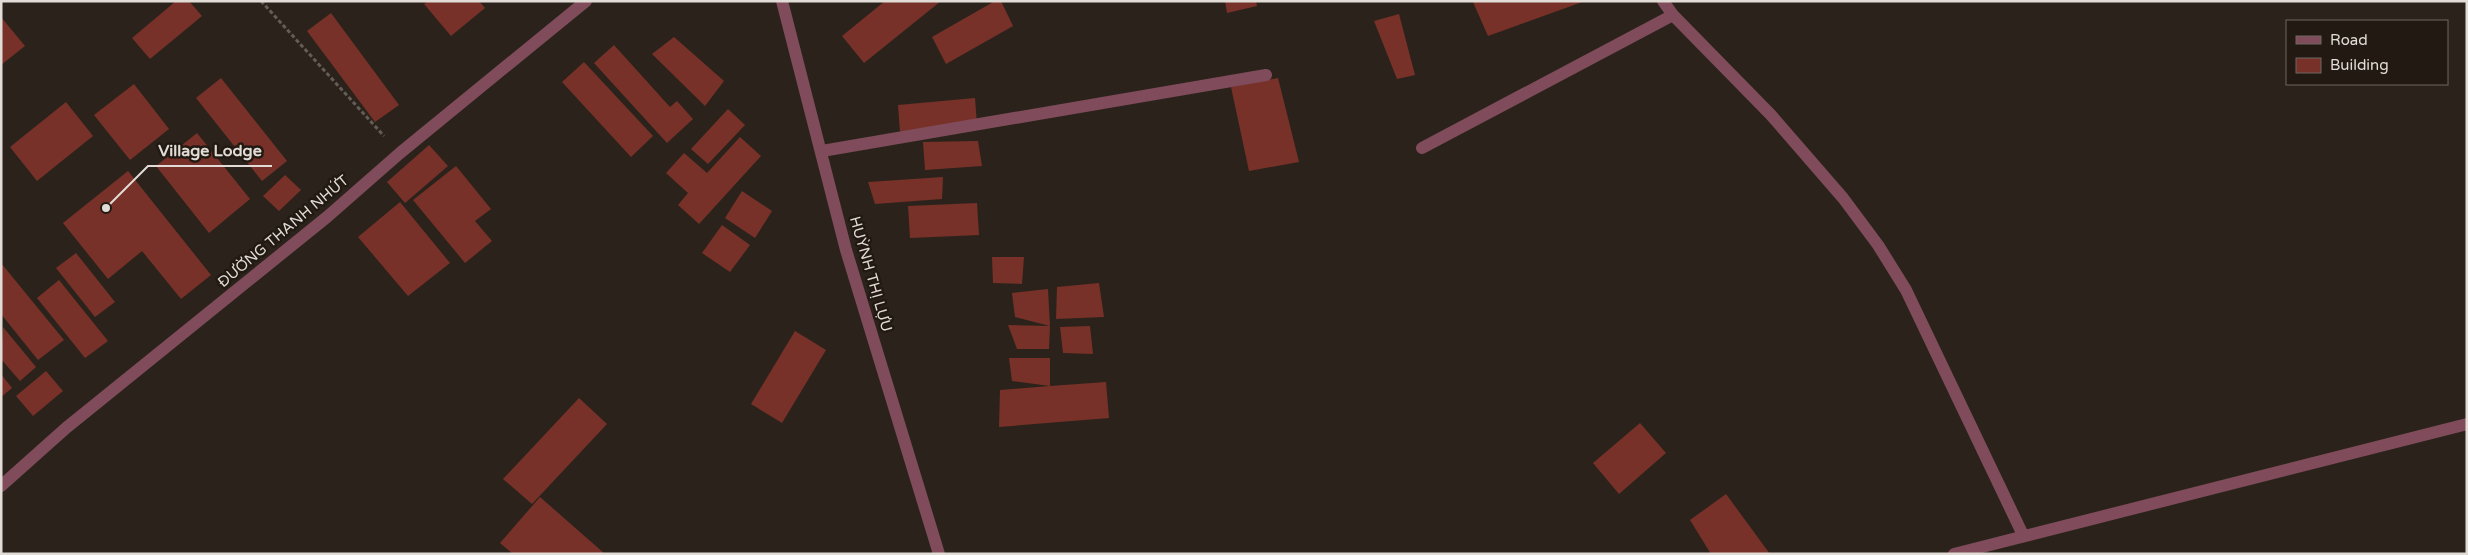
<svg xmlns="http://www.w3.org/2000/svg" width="2468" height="555" font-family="'Varela Round',sans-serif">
<rect width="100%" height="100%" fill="#2b231b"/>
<path fill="#773128" d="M176,1H189L202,16L150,59L132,38Z
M428,1H479L485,8L451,36L424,4Z
M885,1H941L864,63L842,36Z
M995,1H1001L1013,26L946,64L932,37Z
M1225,1H1256L1257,6L1227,13Z
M1585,1L1488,36L1473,2L1474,1Z
M331,13L399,105L375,122L307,31Z
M1399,14L1415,75L1397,79L1374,21Z
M1,17L25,46L1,65Z
M674,37L724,81L705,106L652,54Z
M614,45L670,107L677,101L693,119L667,143L594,63Z
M584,62L653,136L631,157L562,82Z
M221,78L287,161L262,181L196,98Z
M1278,78L1299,162L1249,171L1231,87Z
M134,84L169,129L130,160L94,115Z
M975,98L977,125L900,132L898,105Z
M66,102L93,136L37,181L10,147Z
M728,109L745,125L708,164L691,149Z
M197,133L250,199L209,233L156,166Z
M740,137L761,156L699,224L678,205L688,193L666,173L684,153L707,173Z
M978,141L982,166L925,170L923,142Z
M429,145L448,166L405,203L387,182Z
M456,166L491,209L475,221L492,241L465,263L413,200Z
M128,171L211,275L181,299L142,251L108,279L63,223Z
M285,175L301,190L279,211L263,196Z
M943,177L942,199L875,204L868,182Z
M742,191L772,211L755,238L725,218Z
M400,202L450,263L408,296L358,237Z
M977,203L979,235L910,238L908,206Z
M722,225L750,245L730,272L702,253Z
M76,253L115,302L95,317L56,268Z
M992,257H1024L1022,284L993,283Z
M1,263L64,340L38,360L1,314Z
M59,280L108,341L85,358L37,298Z
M1099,283L1104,317L1056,319L1057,287Z
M1048,289L1050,326L1015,317L1012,293Z
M1008,325L1050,326L1049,349H1017Z
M1090,326L1093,354L1063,353L1060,327Z
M3,327L36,367L20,381L1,359Z
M795,331L826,350L782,423L751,404Z
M1009,358H1050V386L1106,382L1109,418L999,427L1000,390L1050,386L1012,381Z
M46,371L63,391L33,416L16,396Z
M1,374L12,388L1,397Z
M579,398L607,424L532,504L503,479Z
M1640,423L1666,453L1619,494L1593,463Z
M1726,494L1770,554H1711L1690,520Z
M540,497L605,554H513L500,543Z"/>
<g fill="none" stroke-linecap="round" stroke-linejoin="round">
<path stroke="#645d56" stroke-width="3" stroke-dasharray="4 2.5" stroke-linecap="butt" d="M261,1L384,136"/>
<path stroke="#804c5b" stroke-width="12" d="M1954,554L2467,424"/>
<path stroke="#804c5b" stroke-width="12" d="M1663,1L1673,15L1771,115L1843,198L1878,245L1906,290L2023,535
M1422,148L1673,15
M822,151L1266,75
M1,486L66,428L327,217L400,153L586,1"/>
<path stroke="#804c5b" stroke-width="12" d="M782,1L846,250L939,554"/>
</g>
<g text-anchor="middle" stroke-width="5" stroke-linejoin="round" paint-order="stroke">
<g font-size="15" fill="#e2dcd7" stroke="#211912">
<text transform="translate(283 231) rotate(-40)" y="5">ĐƯỜNG THANH NHỨT</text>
<text transform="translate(871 274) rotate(74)" y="5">HUỲNH THỊ LỰU</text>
</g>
</g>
<path fill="none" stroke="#e2dcd7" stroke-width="2" d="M106 208L148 166H272"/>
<circle fill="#e2dcd7" stroke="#211912" stroke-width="2" cx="106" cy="208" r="5"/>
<g font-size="16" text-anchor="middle" font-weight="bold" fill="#e2dcd7" stroke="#211912" stroke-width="5" stroke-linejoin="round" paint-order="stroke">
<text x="210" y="156">Village Lodge</text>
</g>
<rect width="2468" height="555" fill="none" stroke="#e2dcd7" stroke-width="5"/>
<rect x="2286" y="20" width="162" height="65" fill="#211912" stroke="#6e6761"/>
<rect x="2296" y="36" width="25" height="8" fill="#804c5b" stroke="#6e6761"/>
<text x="2330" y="45" font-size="15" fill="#e2dcd7">Road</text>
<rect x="2296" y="58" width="25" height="15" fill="#773128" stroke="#6e6761"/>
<text x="2330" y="70" font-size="15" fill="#e2dcd7">Building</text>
</svg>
